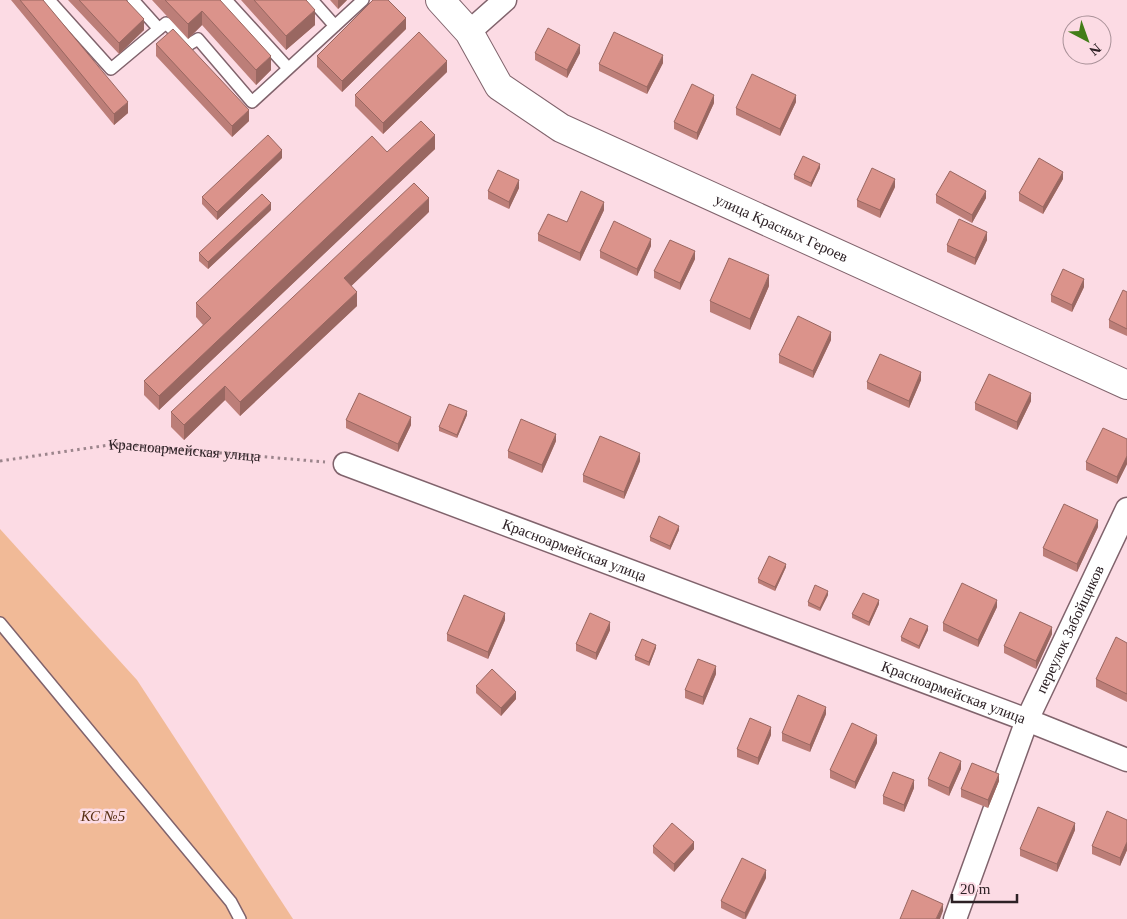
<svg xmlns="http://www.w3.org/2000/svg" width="1127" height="919" font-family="'Times New Roman',serif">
<rect width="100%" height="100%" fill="#fcdbe4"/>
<path fill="#f1ba97" d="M0,529L137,680L293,919H0Z"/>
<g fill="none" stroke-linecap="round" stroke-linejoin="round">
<defs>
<path id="service" d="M49,0L111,69L166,23L188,45L198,39L252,102L363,0
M133,0L159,29
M226,0L288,68
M312,0L335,26
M0,623L231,902L240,919"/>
<g id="minor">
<path d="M469,32L505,0"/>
<path id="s2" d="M345,464L1027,720L1127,760"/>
<path id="s3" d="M955,919L1027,720L1127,509"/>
</g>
<g id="secondary">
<path id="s4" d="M440,0L469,32L499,86L561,128L1127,385"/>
</g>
</defs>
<use href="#service" stroke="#80636c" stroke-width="14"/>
<use href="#minor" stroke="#80636c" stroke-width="25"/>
<use href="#secondary" stroke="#80636c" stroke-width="30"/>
<path stroke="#9c858c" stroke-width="3" stroke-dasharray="2.5 4" stroke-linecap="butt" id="s1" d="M0,461L116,444L325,462"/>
<use href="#service" stroke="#fff" stroke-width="11"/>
<use href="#minor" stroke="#fff" stroke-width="22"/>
<use href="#secondary" stroke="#fff" stroke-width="28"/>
</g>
<path fill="#bc7e78" d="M11,0H43L128,113L114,125Z
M68,0H126L144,30L119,54Z
M152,0H220L271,70L256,85L202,25L188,39Z
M241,0H306L315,25L286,50Z
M330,0H347L338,9Z
M406,29L342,92L317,67V56Z
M156,44L249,121L232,137L156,56Z
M535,53H580L567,78L535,60Z
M663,63L647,94L599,71V64Z
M447,72L383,134L355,106V95Z
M796,102L780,136L736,115V108Z
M714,103L697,140L674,129V122Z
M435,149L159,410L144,395V381L203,325L196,317V303L387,152Z
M282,158L217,220L202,204V197Z
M820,168L811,187L794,179V175Z
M1063,179L1043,214L1019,201V193Z
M895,187L880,218L857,207V200Z
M519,188L509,209L488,199V191Z
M936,195L986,198L972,223L936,203Z
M271,210L208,269L199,261V253Z
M604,210L580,261L538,241V234L567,222Z
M429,212L351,286L357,306L240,416L225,400L184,440L171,427V412Z
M987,240L975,265L947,252V245Z
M651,246L637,276L600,258V251Z
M695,259L680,290L654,278V271Z
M769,286L750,330L710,312V301Z
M1084,287L1072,312L1051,302V295Z
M1127,292V336L1109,328V320Z
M831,340L813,378L779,363V355Z
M921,380L909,408L867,389V382Z
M1031,401L1017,430L975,410V403Z
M467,415L457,438L439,431V427Z
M346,420L411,425L398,452L346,428Z
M1127,439V464L1117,484L1086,470V462Z
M556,441L542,473L508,458V451Z
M640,461L624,499L583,482V475Z
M1098,527L1077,572L1043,556V548Z
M679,530L670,550L650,541V537Z
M786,567L775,591L758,583V579Z
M828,595L820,611L808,606V602Z
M879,604L869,626L852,618V614Z
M997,607L978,647L943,631V623Z
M505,620L488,659L447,641V634Z
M610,630L596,660L576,651V644Z
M928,630L919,649L901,641V637Z
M1052,634L1036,669L1004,653V646Z
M1127,643V702L1096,687V679Z
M656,648L649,666L635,660V656Z
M716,674L703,705L685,698V690Z
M476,686L516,699L501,716L476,693Z
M826,714L810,752L782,741V733Z
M771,735L758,765L737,757V749Z
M877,743L855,789L830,778V770Z
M961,769L949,796L928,786V779Z
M999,781L988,808L961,797V789Z
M914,788L904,812L883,804V796Z
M1127,820V850L1120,866L1092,854V846Z
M1075,830L1057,872L1020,856V849Z
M653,846L694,849L674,872L653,853Z
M766,878L746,919H743L721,908V901Z"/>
<path fill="#996761" d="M338,0H347L338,9Z
M315,10V25L286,50V36Z
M202,11V25L188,39V24Z
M406,18V29L342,92V81Z
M144,19V30L119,54V43Z
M580,45V53L567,78V70Z
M663,55V63L647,94V87Z
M271,56V70L256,85V70Z
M447,61V72L383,134V123Z
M714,95V103L697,140V133Z
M796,95V102L780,136V129Z
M128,102V113L114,125V114Z
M249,110V121L232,137V126Z
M435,135V149L159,410V396Z
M282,150V158L217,220V212Z
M820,164V168L811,187V183Z
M1063,172V179L1043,214V207Z
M895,179V187L880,218V210Z
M519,180V188L509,209V202Z
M986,191V198L972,223V215Z
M429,198V212L344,293V278Z
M604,202V210L580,261V253Z
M271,203V210L208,269V262Z
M987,232V240L975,265V258Z
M651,239V246L637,276V269Z
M695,251V259L680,290V283Z
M769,275V286L750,330V319Z
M1084,279V287L1072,312V305Z
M357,292V306L240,416V402Z
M831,332V340L813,378V371Z
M921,372V380L909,408V401Z
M225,386V400L184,440V425Z
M1031,393V401L1017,430V422Z
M467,411V415L457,438V435Z
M411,417V425L398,452V444Z
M556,434V441L542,473V465Z
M640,453V461L624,499V492Z
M1127,456V464L1117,484V477Z
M1098,520V527L1077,572V564Z
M679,526V530L670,550V546Z
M786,564V567L775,591V587Z
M828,591V595L820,611V608Z
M879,600V604L869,626V622Z
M997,600V607L978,647V640Z
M505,613V620L488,659V652Z
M610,622V630L596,660V653Z
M928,626V630L919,649V646Z
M1052,627V634L1036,669V661Z
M656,645V648L649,666V662Z
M716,666V674L703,705V697Z
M516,692V699L501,716V708Z
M826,707V714L810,752V745Z
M771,727V735L758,765V758Z
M877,735V743L855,789V782Z
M961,761V769L949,796V788Z
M999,774V781L988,808V800Z
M914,780V788L904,812V805Z
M1075,823V830L1057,872V864Z
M694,842V849L674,872V864Z
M1127,842V850L1120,866V858Z
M766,870V878L745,919V913Z
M943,904V911L940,919H936Z"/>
<path fill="#db938b" stroke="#996761" d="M20,0H43L128,102L114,114Z
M79,0H126L144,19L119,43Z
M165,0H220L271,56L256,70L202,11L188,24Z
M254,0H306L315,10L286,36Z
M373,0H388L406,18L342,81L317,56Z
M548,28L580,45L567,70L535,53Z
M173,29L249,110L232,126L156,44Z
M419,32L447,61L383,123L355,95Z
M614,32L663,55L647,87L599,64Z
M752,74L796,95L780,129L736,108Z
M692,84L714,95L697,133L674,122Z
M421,121L435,135L159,396L144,381L211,318L196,303L372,136L387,152Z
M268,135L282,150L217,212L202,197Z
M803,156L820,164L811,183L794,175Z
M1039,158L1063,172L1043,207L1019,193Z
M872,168L895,179L880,210L857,200Z
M498,170L519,180L509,202L488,191Z
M950,171L986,191L972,215L936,195Z
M414,183L429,198L344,278L357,292L240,402L225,386L184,425L171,412Z
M581,191L604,202L580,253L538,234L548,214L567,222Z
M262,194L271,203L208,262L199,253Z
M959,219L987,232L975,258L947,245Z
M614,221L651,239L637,269L600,251Z
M670,240L695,251L680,283L654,271Z
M729,258L769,275L750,319L710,301Z
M1063,269L1084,279L1072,305L1051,295Z
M1123,290L1127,292V329L1109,320Z
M798,316L831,332L813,371L779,355Z
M880,354L921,372L909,401L867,382Z
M989,374L1031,393L1017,422L975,403Z
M359,393L411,417L398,444L346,420Z
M449,404L467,411L457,435L439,427Z
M521,419L556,434L542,465L508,451Z
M1103,428L1127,439V456L1117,477L1086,462Z
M600,436L640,453L624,492L583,475Z
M1064,504L1098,520L1077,564L1043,548Z
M659,516L679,526L670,546L650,537Z
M769,556L786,564L775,587L758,579Z
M962,583L997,600L978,640L943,623Z
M815,585L828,591L820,608L808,602Z
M863,593L879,600L869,622L852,614Z
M464,595L505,613L488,652L447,634Z
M1020,612L1052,627L1036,661L1004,646Z
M590,613L610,622L596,653L576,644Z
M910,618L928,626L919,646L901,637Z
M1116,637L1127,643V694L1096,679Z
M642,639L656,645L649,662L635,656Z
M698,659L716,666L703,697L685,690Z
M492,669L516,692L501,708L476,686Z
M798,695L826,707L810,745L782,733Z
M750,718L771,727L758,758L737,749Z
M852,723L877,735L855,782L830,770Z
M940,752L961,761L949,788L928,779Z
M972,763L999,774L988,800L961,789Z
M893,772L914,780L904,805L883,796Z
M1038,807L1075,823L1057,864L1020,849Z
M1107,811L1127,820V842L1120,858L1092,846Z
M672,823L694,842L674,864L653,846Z
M742,858L766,870L745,913L721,901Z
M912,890L943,904L936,919H900Z"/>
<g text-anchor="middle" stroke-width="5" stroke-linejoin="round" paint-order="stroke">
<g font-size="15" fill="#2d2125" stroke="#fcdbe4">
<text dy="5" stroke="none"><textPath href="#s4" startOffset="422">улица Красных Героев</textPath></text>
<text dy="5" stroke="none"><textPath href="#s1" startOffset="186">Красноармейская улица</textPath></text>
<text dy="5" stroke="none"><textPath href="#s2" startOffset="245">Красноармейская улица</textPath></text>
<text dy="5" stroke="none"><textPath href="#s3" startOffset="312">переулок Забойщиков</textPath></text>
<text dy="5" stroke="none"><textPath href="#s2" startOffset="650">Красноармейская улица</textPath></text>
</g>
<g font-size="15" font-style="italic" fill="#562e12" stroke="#fcdbe4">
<text x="103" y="821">КС №5</text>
</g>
</g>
<g transform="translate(1087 40) rotate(139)"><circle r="24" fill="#fcdbe4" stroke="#a99198"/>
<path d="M0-4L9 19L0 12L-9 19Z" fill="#427d18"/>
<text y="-8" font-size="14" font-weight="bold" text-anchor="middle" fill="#2d2125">N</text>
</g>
<path d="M952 894v8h65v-8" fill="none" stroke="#2d2125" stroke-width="2.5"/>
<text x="960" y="894" font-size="15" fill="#2d2125" stroke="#fcdbe4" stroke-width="4" paint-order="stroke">20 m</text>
</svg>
